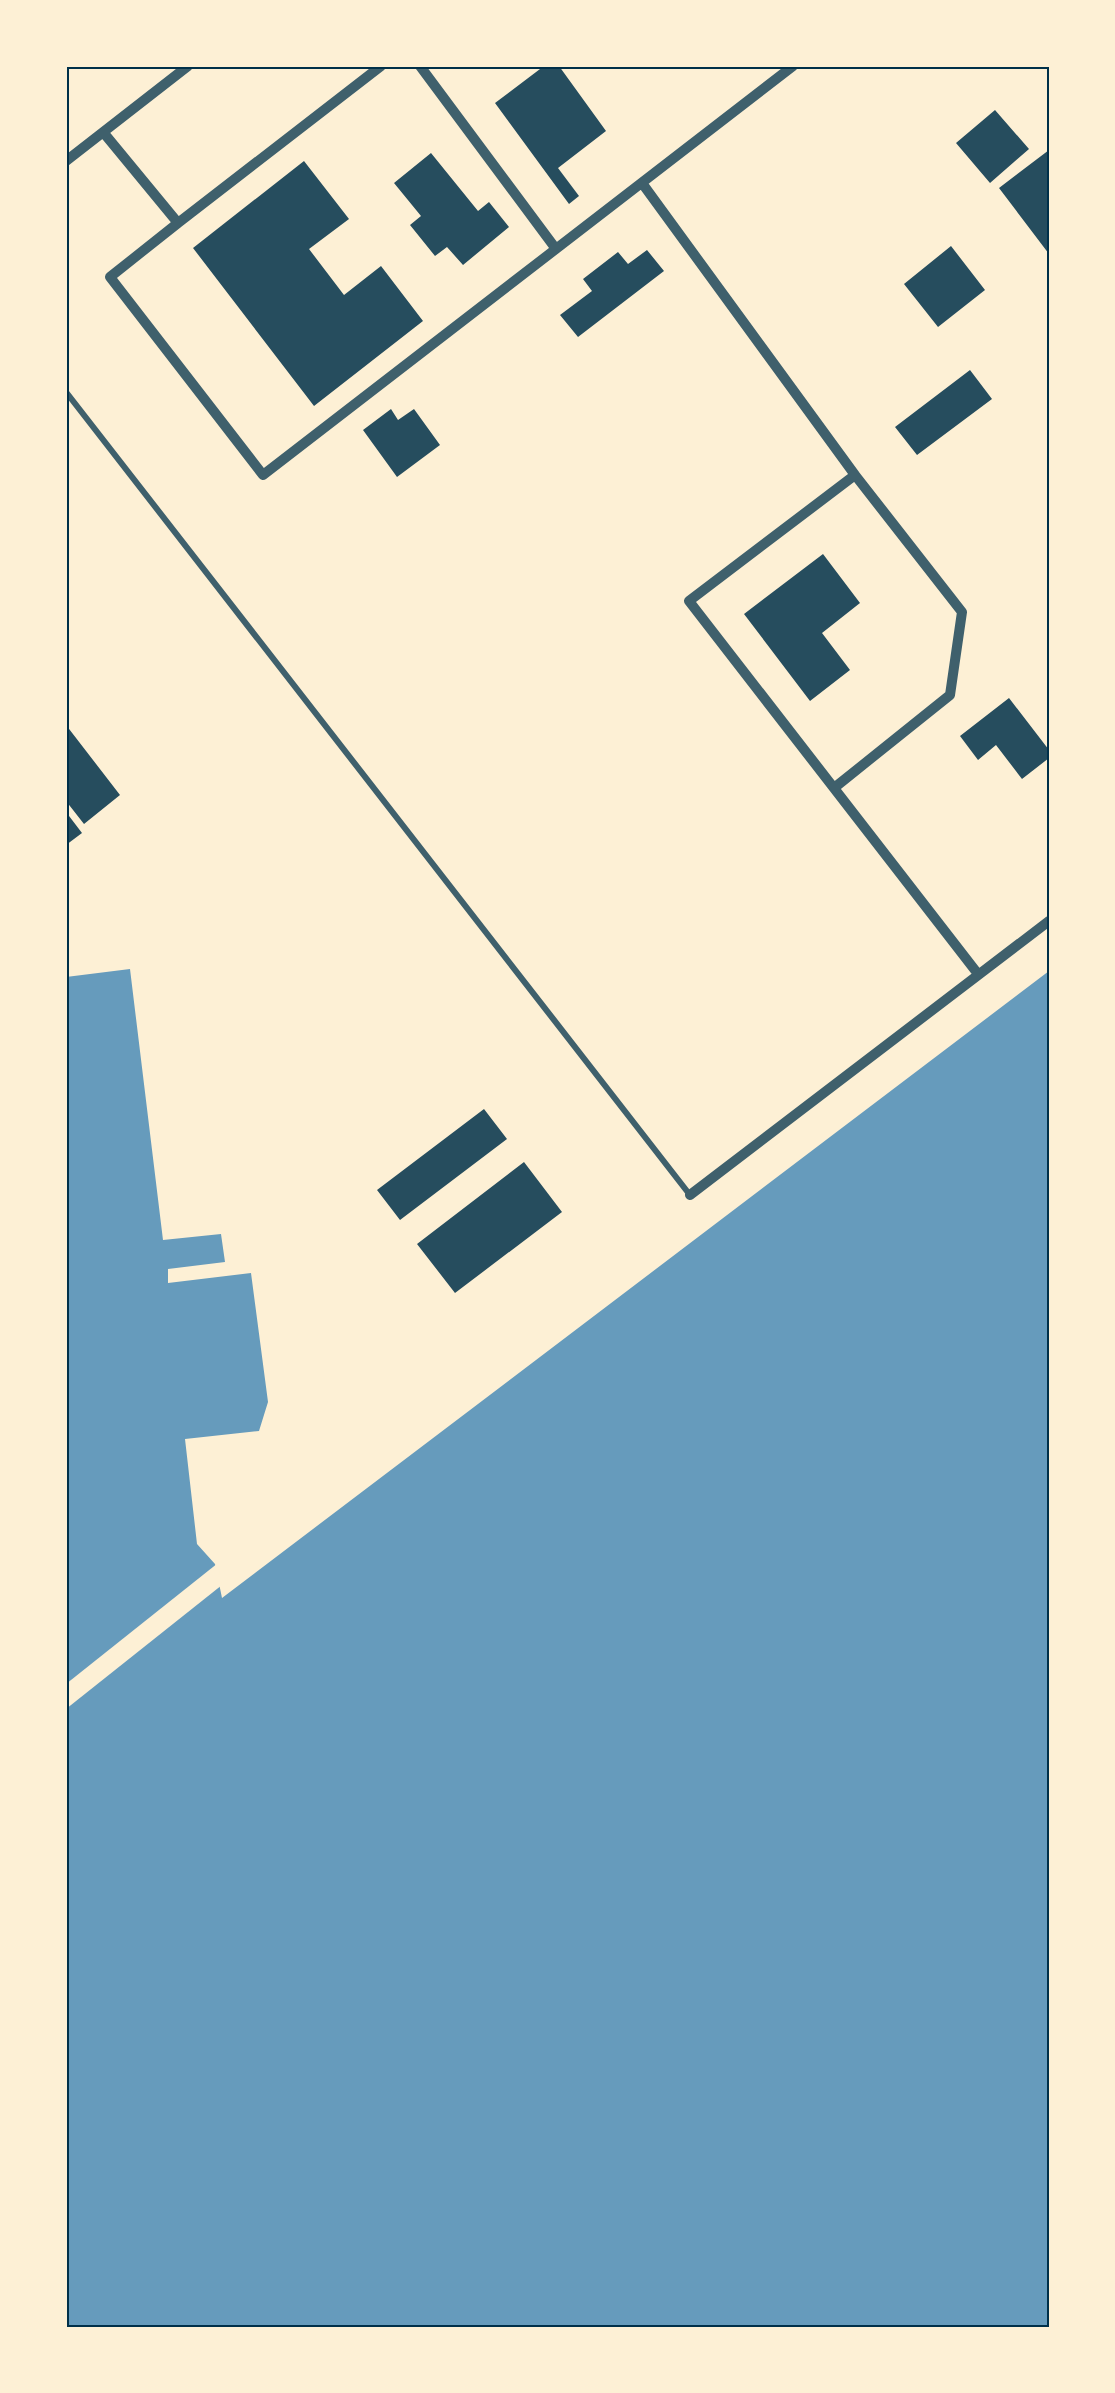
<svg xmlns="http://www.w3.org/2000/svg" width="1115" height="2393" font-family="Montserrat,sans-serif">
<rect width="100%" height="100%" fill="#fdf0d5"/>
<path fill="#669bbc" d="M130,969L163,1240L221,1234L225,1262L168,1269V1283L251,1273L268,1402L259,1431L185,1439L197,1544L215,1564L222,1598L1049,971V2327H66V977Z"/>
<path fill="#fdf0d5" d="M218,1563L222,1585L66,1709V1684Z"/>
<path fill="#264d5e" d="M544,66H559L606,131L558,168L579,196L569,204L495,103Z
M995,110L1029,149L990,183L956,143Z
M1049,150V254L999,188Z
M431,153L478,211L489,202L509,227L463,265L447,247L435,256L410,225L421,216L394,183Z
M304,161L349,219L309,249L344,295L381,266L423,321L314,406L193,248Z
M951,246L985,290L938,327L904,284Z
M647,250L664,271L578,337L560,315L592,291L583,279L618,252L628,264Z
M970,370L992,399L917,455L895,427Z
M391,409L398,420L414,409L440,445L397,477L363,430Z
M823,554L860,603L822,633L850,670L810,701L744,614Z
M1009,698L1049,750V758L1022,779L996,745L978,760L960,736Z
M66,725L120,795L84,824L66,801Z
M66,812L82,833L66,845Z
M484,1109L507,1139L400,1220L377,1190Z
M524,1162L562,1212L455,1293L417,1244Z"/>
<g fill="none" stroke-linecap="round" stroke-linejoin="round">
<path stroke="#3f606c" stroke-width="6" d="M66,392L690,1195"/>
<path stroke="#3f606c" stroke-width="10" d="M420,66L556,249
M103,132L178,223L110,277L263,475L793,66
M66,161L188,66
M642,183L855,475L689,601L978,974
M178,223L381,66
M834,788L950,695L962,612L855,475
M690,1195L1049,921"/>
</g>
<rect width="1115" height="2393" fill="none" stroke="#fdf0d5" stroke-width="135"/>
<rect x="68" y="68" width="980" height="2258" fill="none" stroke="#003049" stroke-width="2"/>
</svg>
